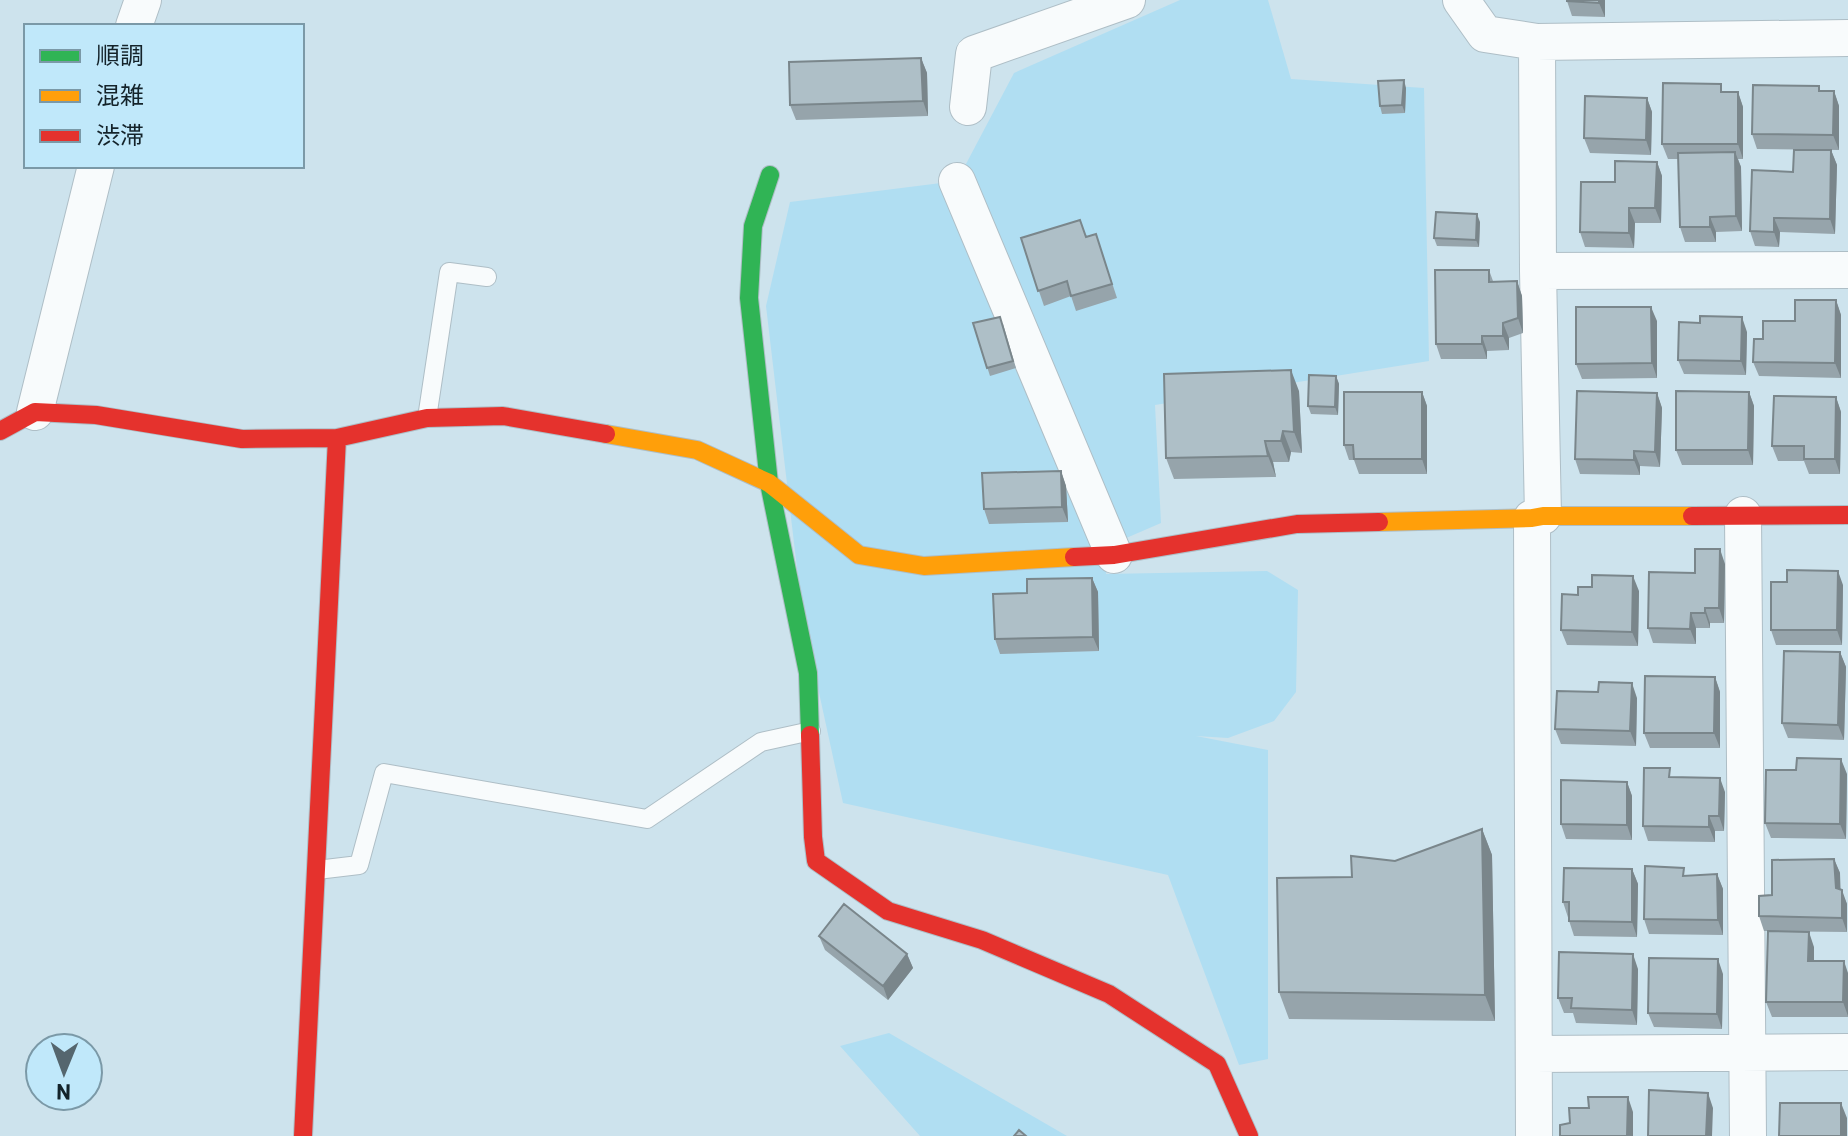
<svg xmlns="http://www.w3.org/2000/svg" width="1848" height="1136" font-family="Barlow,'Noto Sans JP',sans-serif">
<style>
.green{fill:#b0def2}
.lines{fill:none;stroke-linecap:round;stroke-linejoin:round}
.lane-casing{stroke:#aebec6;stroke-width:20}
.street-casing{stroke:#aebec6;stroke-width:38}
.fast-casing{stroke:#aebec6;stroke-width:20}
.slow-casing{stroke:#aebec6;stroke-width:20}
.jam-casing{stroke:#aebec6;stroke-width:20}
.lane{stroke:#f8fbfc;stroke-width:18}
.street{stroke:#f8fbfc;stroke-width:36}
.fast{stroke:#30b455;stroke-width:18}
.slow{stroke:#ff9f0a;stroke-width:18}
.jam{stroke:#e5322d;stroke-width:18}
.wall{fill:#96a4ab}
.shaded-wall{fill:#7a868b}
.building{fill:#aebfc7;stroke:#7a868b;stroke-width:2}
</style>
<rect width="100%" height="100%" fill="#cde3ed"/>
<path class="green" d="M1180 0H1268L1291 79 1424 88 1429 361 1155 405 1161 523 1110 545 1106 574 1267 571 1298 590 1296 692 1274 721 1228 738 1196 736 1268 750V1059L1239 1065 1168 875 843 803 803 619 766 306 790 202 957 181 1014 73Z
M889 1033 1067 1136H920L840 1046Z"/>
<g class="lines">
<defs>
<path id="lane" d="M427 418 449 272 487 277
M317 870 359 865 384 773 647 819 761 742 811 731"/>
<path id="street" d="M1461 0 1485 34 1537 42 1848 38
M134 26 143 0
M1537 42 1538 271 1543 516
M968 107 974 54 1127 0
M957 181 1114 555
M1538 271 1848 270
M35 412 96 166
M1743 515 1748 1136
M1532 518 1534 1136
M1534 1054 1848 1052"/>
<path id="fast" d="M770 175 753 226 749 298 769 483 808 673 810 735"/>
<path id="slow" d="M606 434 697 450 769 483 859 555 924 566 1074 557
M1379 522 1532 518 1543 516H1692"/>
<path id="jam" d="M0 431 35 412 96 415 242 439 337 438 427 418 503 416 606 434
M1692 516 1848 515
M1074 557 1114 555 1297 524 1379 522
M810 735 813 837 816 861 888 911 982 940 1109 994 1217 1064 1249 1136
M303 1136 337 438"/>
</defs>
<use href="#lane" class="lane-casing"/>
<use href="#street" class="street-casing"/>
<use href="#fast" class="fast-casing"/>
<use href="#slow" class="slow-casing"/>
<use href="#jam" class="jam-casing"/>
<use href="#lane" class="lane"/>
<use href="#street" class="street"/>
<use href="#fast" class="fast"/>
<use href="#slow" class="slow"/>
<use href="#jam" class="jam"/>
</g>
<path class="wall" d="M1605 0V17L1572 16 1567 1Z
M921 58 927 73 928 116 796 120 790 105Z
M1406 88 1405 113 1382 114 1380 106Z
M1821 91H1834L1839 106V150L1757 149 1752 134Z
M1724 92H1738L1743 107V159H1738L1741 167 1742 231 1716 232V242H1685L1680 227 1678 159H1668L1662 144Z
M1647 98 1652 112 1651 155 1590 153 1584 138Z
M1831 150 1837 165 1835 234 1780 232 1779 247 1755 246 1750 231 1793 172Z
M1657 162 1662 176 1661 223H1635L1634 248 1585 247 1580 232 1615 182Z
M1480 222 1479 247 1437 246 1434 238Z
M1096 234 1117 298 1076 311 1071 296 1044 306 1021 238 1086 237Z
M1489 270 1493 281H1517L1522 296 1523 333 1509 338V350L1487 351V359H1441L1436 344Z
M1836 300 1841 315V378L1759 376 1753 362 1763 339Z
M1657 321V378L1582 379 1576 364Z
M973 323 1003 324 1016 368 990 376Z
M1747 332 1746 375 1684 374 1678 360Z
M1336 376 1339 384 1338 415 1311 414 1308 406Z
M1299 391 1302 453 1291 452 1289 462H1273L1276 477 1174 479 1166 458Z
M1422 392 1427 406V474H1359L1354 460H1349L1344 445Z
M1749 392 1754 406 1753 465H1682L1676 450Z
M1657 393 1662 408 1660 467 1640 466V475L1580 474 1575 459Z
M1836 397 1841 412 1840 474H1809L1804 461H1778L1772 446Z
M1061 471 1066 486 1068 522 989 524 984 509Z
M1725 564 1724 623H1710V628H1696V644L1653 643 1648 628Z
M1092 578 1098 592 1099 651 1000 654 995 639 1027 593Z
M1843 585 1842 645H1776L1771 630Z
M1639 591 1638 646 1567 645 1561 630 1578 595Z
M1840 652 1846 667 1844 740 1788 738 1782 723Z
M1715 677 1720 692V748H1650L1644 733Z
M1637 698 1636 746 1561 744 1555 729Z
M1847 774 1846 839 1771 838 1765 823Z
M1673 777 1725 792 1724 831H1715V842L1648 841 1643 826Z
M1627 782 1632 796V840L1566 839 1561 824Z
M1482 829 1492 855 1495 1021 1289 1019 1279 992 1352 877Z
M1834 859 1840 873V889L1847 904V932L1764 931 1759 916 1772 895Z
M1632 869 1638 884 1637 937 1574 936 1563 902Z
M1717 874 1723 889V935L1649 934 1644 919 1687 876Z
M819 936 907 954 913 968 888 1000 825 950Z
M1814 947V961L1848 973V1017H1772L1766 1002Z
M1638 969 1637 1025 1576 1023 1573 1013H1564L1558 998Z
M1723 974 1722 1029 1654 1027 1648 1013Z"/>
<path class="shaded-wall" d="M1599 0H1605V17L1599 3Z
M921 58 927 73 928 116 923 101Z
M1404 80 1406 88 1405 113 1402 105Z
M1834 91 1839 106V150L1833 135Z
M1738 92 1743 107V159L1738 144Z
M1647 98 1652 112 1651 155 1646 140Z
M1831 150 1837 165 1835 234 1830 219Z
M1735 152 1741 167 1742 231 1736 216Z
M1657 162 1662 176 1661 223 1655 208Z
M1629 208 1635 223 1634 248 1629 233Z
M1477 214 1480 222 1479 247 1476 240Z
M1710 217 1716 232V242L1710 227Z
M1774 218 1780 232 1779 247 1774 232Z
M1517 281 1522 296 1523 333 1518 318Z
M1836 300 1841 315V378L1835 363Z
M1651 307 1657 321V378L1652 363Z
M1742 317 1747 332 1746 375 1741 361Z
M1503 323 1509 338V350L1503 336Z
M1482 336 1487 351V359L1482 344Z
M1291 370 1299 391 1302 453 1294 432Z
M1336 376 1339 384 1338 415 1335 407Z
M1422 392 1427 406V474L1422 459Z
M1749 392 1754 406 1753 465 1748 450Z
M1657 393 1662 408 1660 467 1655 452Z
M1836 397 1841 412 1840 474 1835 459Z
M1283 431 1291 452 1289 462 1281 441Z
M1265 441 1273 462 1276 477 1268 456Z
M1634 451 1640 466V475L1634 460Z
M1061 471 1066 486 1068 522 1062 507Z
M1720 549 1725 564 1724 623 1719 608Z
M1838 571 1843 585 1842 645 1837 630Z
M1633 576 1639 591 1638 646 1632 632Z
M1092 578 1098 592 1099 651 1093 637Z
M1705 608 1710 623V628L1705 613Z
M1691 613 1696 628V644L1690 629Z
M1840 652 1846 667 1844 740 1838 725Z
M1715 677 1720 692V748L1714 733Z
M1632 683 1637 698 1636 746 1630 731Z
M1841 759 1847 774 1846 839 1840 824Z
M1720 778 1725 792 1724 831 1719 816Z
M1627 782 1632 796V840L1627 825Z
M1709 816 1715 831V842L1709 827Z
M1482 829 1492 855 1495 1021 1485 995Z
M1834 859 1840 873 1841 903 1836 888Z
M1632 869 1638 884 1637 937 1632 922Z
M1717 874 1723 889V935L1718 920Z
M1842 890 1847 904V932L1842 918Z
M1809 932 1814 947V976L1808 961Z
M907 954 913 968 888 1000 883 986Z
M1633 954 1638 969 1637 1025 1632 1010Z
M1718 959 1723 974 1722 1029 1717 1014Z
M1844 961 1848 973V1016L1843 1002Z
M1708 1093 1713 1108 1712 1136H1706Z
M1628 1097 1633 1112V1136H1627Z
M1841 1103 1847 1118V1136H1841Z"/>
<path class="building" d="M1567 0H1599V3L1567 1Z
M921 58 923 101 790 105 789 62Z
M1404 80 1402 105 1380 106 1378 81Z
M1663 83 1721 84V92H1738V144H1662Z
M1753 85 1819 86V91H1834L1833 135 1752 134Z
M1585 96 1647 98 1646 140 1584 138Z
M1794 150H1831L1830 219 1774 218V232L1750 231 1752 170 1793 172Z
M1735 152 1736 216 1710 217V227H1680L1678 153Z
M1615 161 1657 162 1655 208H1629V233L1580 232 1581 182H1615Z
M1436 212 1477 214 1476 240 1434 238Z
M1080 220 1086 237 1096 234 1112 284 1071 296 1067 281 1038 291 1021 238Z
M1435 270H1489V282L1517 281 1518 318 1503 323V336H1482V344H1436Z
M1795 300H1836L1835 363 1753 362 1754 339H1763V321H1795Z
M1576 307H1651L1652 363 1576 364Z
M1700 316 1742 317 1741 361 1678 360 1679 322 1700 323Z
M1000 317 1013 361 987 368 973 323Z
M1291 370 1294 432 1283 431 1281 441H1265L1268 456 1166 458 1164 374Z
M1309 375 1336 376 1335 407 1308 406Z
M1577 391 1657 393 1655 452 1634 451V460L1575 459Z
M1676 391 1749 392 1748 450H1676Z
M1344 392H1422V459H1354L1353 445H1344Z
M1774 396 1836 397 1835 459H1804V446H1772Z
M1061 471 1062 507 984 509 982 473Z
M1695 549H1720L1719 608H1705V613H1691L1690 629 1648 628 1649 572 1695 573Z
M1787 570 1838 571 1837 630H1771V582H1787Z
M1592 575 1633 576 1632 632 1561 630 1562 594 1578 595V587H1592Z
M1092 578 1093 637 995 639 993 594 1027 593V579Z
M1784 651 1840 652 1838 725 1782 723Z
M1645 676 1715 677 1714 733H1644Z
M1599 682 1632 683 1630 731 1555 729 1557 691 1598 692Z
M1797 758 1841 759 1840 824 1765 823 1766 770H1796Z
M1644 768H1670L1669 777 1720 778 1719 816H1709V827L1643 826Z
M1561 780 1627 782V825L1561 824Z
M1482 829 1485 995 1279 992 1277 878 1352 877 1351 856 1395 861Z
M1834 859 1836 888 1842 890V918L1759 916V896L1772 895V860Z
M1645 866 1684 868 1683 876 1717 874 1718 920 1644 919Z
M1564 868 1632 869V922L1569 921V902H1563Z
M844 904 907 954 883 986 819 936Z
M1768 931 1809 932 1808 961H1844L1843 1002H1766Z
M1559 952 1633 954 1632 1010 1571 1008 1572 998H1558Z
M1649 958 1718 959 1717 1014 1648 1013Z
M1649 1090 1708 1093 1706 1136H1648Z
M1588 1097H1628L1627 1136H1560V1125L1570 1123 1569 1108H1589Z
M1780 1103H1841V1136H1779Z
M1019 1130 1026 1136H1014Z"/>
<rect x="24" y="24" width="280" height="144" fill="#c0e8fa" stroke="#7b99a7" stroke-width="2"/>
<rect x="40" y="50" width="40" height="12" fill="#30b455" stroke="#7b99a7" stroke-width="2"/>
<text x="96" y="64" font-size="24" fill="#14232a">順調</text>
<rect x="40" y="90" width="40" height="12" fill="#ff9f0a" stroke="#7b99a7" stroke-width="2"/>
<text x="96" y="104" font-size="24" fill="#14232a">混雑</text>
<rect x="40" y="130" width="40" height="12" fill="#e5322d" stroke="#7b99a7" stroke-width="2"/>
<text x="96" y="144" font-size="24" fill="#14232a">渋滞</text>
<g transform="translate(64 1072) rotate(181)"><circle r="38" fill="#c0e8fa" stroke="#7b99a7" stroke-width="2"/>
<path d="M0-6L14 30L0 20L-14 30Z" fill="#55666e"/>
<text y="-12" font-size="22" font-weight="bold" text-anchor="middle" fill="#14232a">N</text>
</g>
</svg>
